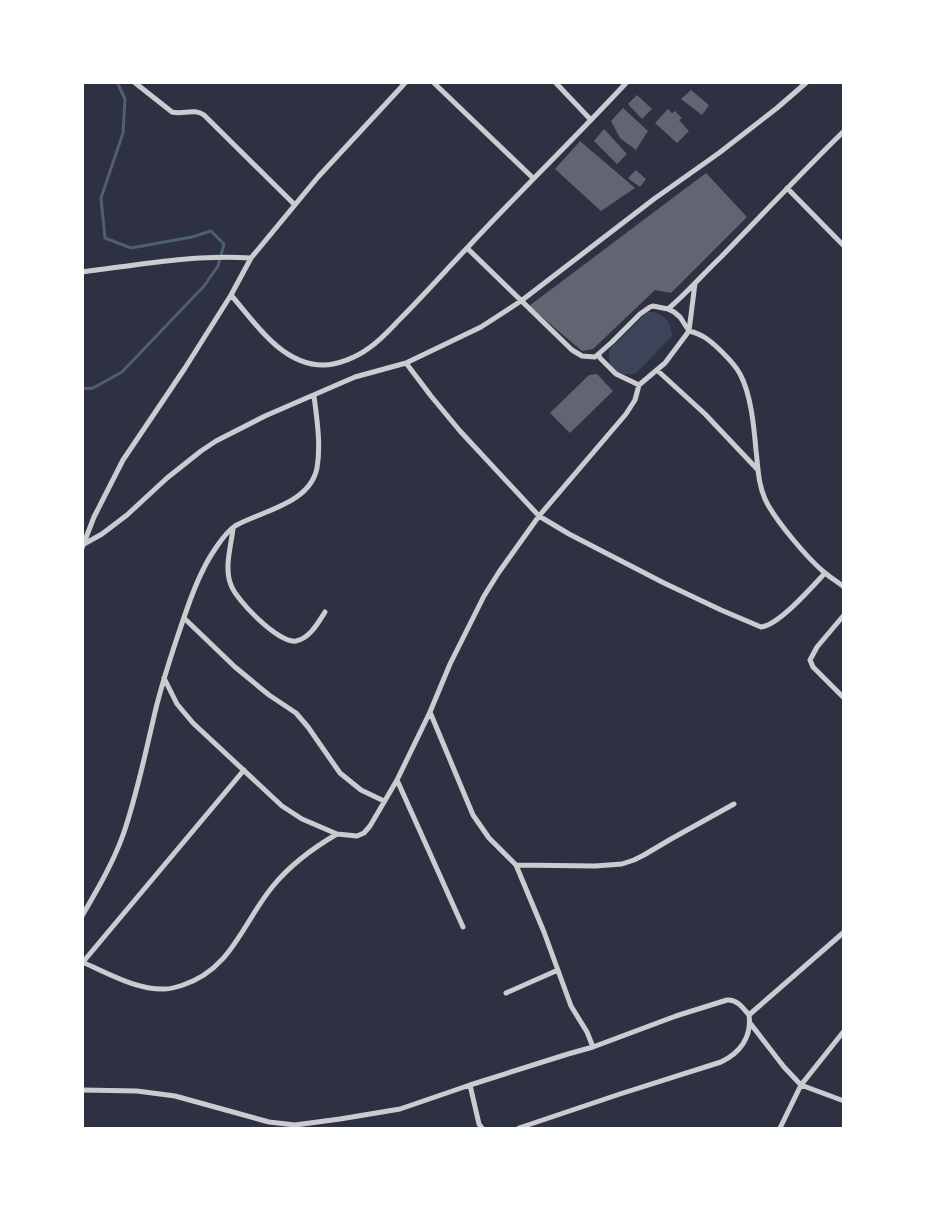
<svg xmlns="http://www.w3.org/2000/svg" width="926" height="1211" font-family="Mulish,sans-serif">
<style>
.green{fill:#3c4559}
.lines{fill:none;stroke-linecap:round;stroke-linejoin:round}
.stream{stroke:#4f5d75;stroke-width:3}
.building{fill:#626471}
.minor{stroke:#caccd0;stroke-width:5}
</style>
<rect width="100%" height="100%" fill="#2d3142"/>
<path class="green" d="M647 312C663 311 671 321 672 336L635 374C615 376 608 371 609 350Z"/>
<g class="lines">
<path class="stream" d="M82 389 93 388 122 372 204 286 218 266 224 244 211 231 192 237 131 248 105 238 101 198 123 133 125 99 117 82"/>
</g>
<path class="building" d="M691 90 709 105 702 115 681 99Z
M637 95 652 109 642 119 628 104Z
M623 108 648 131 636 150 620 138 611 121Z
M668 109 672 113 675 111 682 118 679 120 689 131 677 143 655 123Z
M604 129 627 154 617 164 594 141Z
M580 141 635 188 601 211 555 169Z
M636 170 646 179 640 187 628 178Z
M706 173 747 217 671 293 655 290 593 349 582 351 529 306Z
M597 374 613 391 570 433 550 413 589 375Z"/>
<g class="lines">
<path class="minor" d="M134 82 172 112C183 115 194 108 204 115L294 204
M433 82 533 178
M555 82 591 120
M787 188 844 246
M467 248 572 350 582 356 595 357 612 342 640 314 650 307 653 306 668 309 674 312 680 317 689 331 665 363 639 385 616 374 600 358 599 355
M82 272C138 265 195 254 251 258
M695 283 689 331C703 334 712 342 723 353 729 359 736 366 740 374 751 394 754 427 756 450 758 467 758 483 765 499 774 519 808 559 825 573 831 578 838 582 844 587
M231 295C255 323 282 365 323 365 338 365 357 357 369 348 382 339 392 327 402 317 425 294 446 270 468 247 520 191 575 138 627 82
M668 309C687 293 703 274 721 257 762 215 802 172 844 131
M406 363 431 396 460 431 539 516 569 534 664 583 721 610 761 627C779 625 812 587 825 573
M658 371 705 414 758 470
M233 529C231 546 224 568 231 585 236 600 279 644 296 641 310 638 318 623 325 612
M84 544 102 534 127 515 167 478 201 451 216 441 265 416 355 377 406 363 481 327 521 301 654 199 719 153 777 108 807 82
M82 548 94 517 123 460 185 368 231 295 251 258 318 177 406 82
M844 615 817 647 810 660 813 667 844 698
M184 618 235 667 269 695 296 713 308 727 340 773 361 790 384 801
M164 678 177 704 193 723 282 806 302 819 337 834 357 836 364 833 370 826 397 780 430 712 450 664 484 596 499 572 539 516 626 414 635 400 639 385
M430 712 473 815 489 838 516 865 544 932 571 1006 587 1032 593 1047
M397 780 463 927
M516 865 595 866 622 864 634 860 644 855 671 839 734 804
M82 916C97 890 113 863 123 835 136 798 144 759 153 721 159 693 168 665 177 638 185 615 192 591 203 570 208 559 224 533 235 526 261 511 310 504 317 468 321 445 317 419 314 396
M82 962C108 973 136 990 165 989 171 989 177 987 183 985 232 969 243 922 273 886 291 864 313 848 337 834
M83 962 244 770
M506 993 558 970
M750 1023 784 1067 801 1085 844 1101
M470 1085 479 1124 482 1128
M82 1090 137 1091 175 1096 269 1122 295 1125 340 1119 400 1109 470 1085 568 1054 593 1047 676 1016 727 1000C737 999 743 1008 749 1015L844 932
M519 1128 620 1094 721 1062C740 1053 752 1037 749 1015
M780 1128 801 1085 844 1031"/>
</g>
<rect width="926" height="1211" fill="none" stroke="#ffffff" stroke-width="168"/>
</svg>
